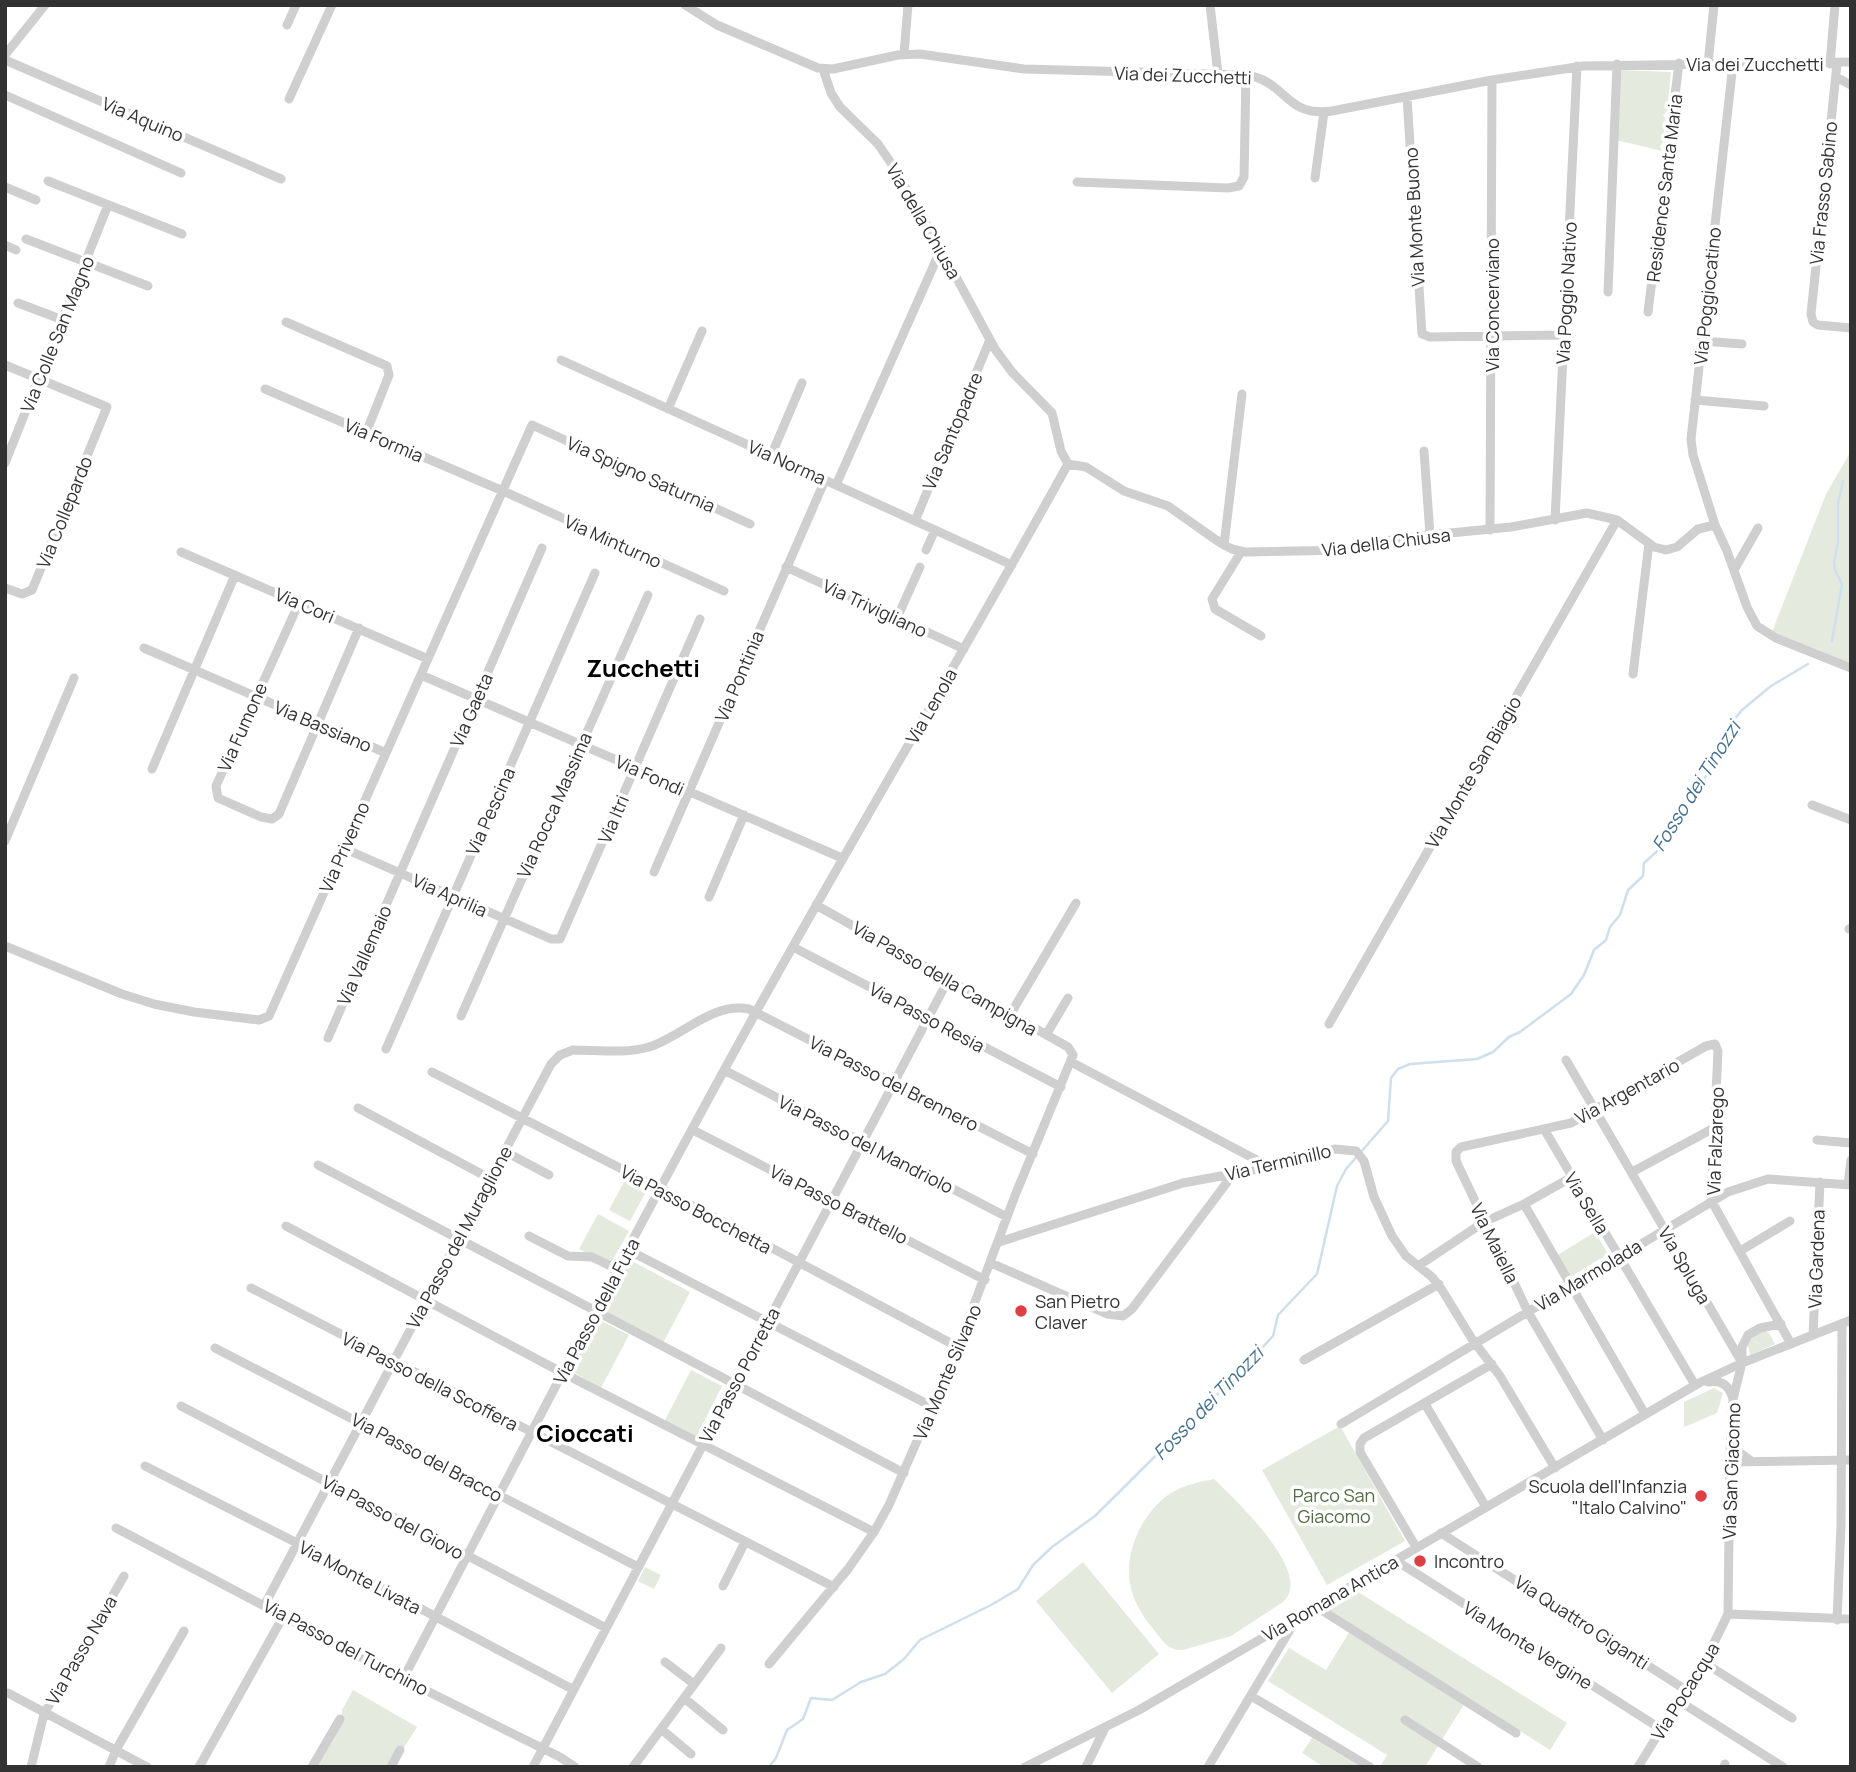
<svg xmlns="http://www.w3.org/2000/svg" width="1856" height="1772" font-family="Manrope,sans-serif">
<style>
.green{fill:#e4ebde}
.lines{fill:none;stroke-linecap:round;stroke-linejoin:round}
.stream{stroke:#cfdfec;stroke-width:2.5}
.minor{stroke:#cfcfcf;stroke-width:9}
.poi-dot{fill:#dd4044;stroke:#fff;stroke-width:2.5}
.labels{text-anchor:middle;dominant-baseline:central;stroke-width:7;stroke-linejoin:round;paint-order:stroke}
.street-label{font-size:18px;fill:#323232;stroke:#fff}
.poi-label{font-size:18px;fill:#323232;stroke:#fff;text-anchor:start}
.park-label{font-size:18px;fill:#536c41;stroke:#fff}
.water-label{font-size:19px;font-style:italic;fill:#436f91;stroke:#fff}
.district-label{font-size:24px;font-weight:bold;fill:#000;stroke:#fff}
</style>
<rect width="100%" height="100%" fill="#fff"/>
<path class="green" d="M1619 70 1671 72 1667 111 1663 115 1665 118 1663 142 1660 146 1662 151 1616 140Z
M1851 451V663L1772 632 1826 494Z
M625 1180 646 1192 630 1221 609 1210Z
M598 1214 629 1231 610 1265 579 1249Z
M1595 1232 1608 1254 1569 1278 1556 1256Z
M630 1260 690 1292 663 1343 604 1311Z
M598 1319 629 1335 601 1388 571 1371Z
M1764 1331 1769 1333 1775 1344 1750 1355 1748 1345 1751 1337Z
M691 1370 722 1386 696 1438 664 1422Z
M1714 1388 1723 1393 1717 1413 1684 1427V1402Z
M1340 1426 1405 1541 1327 1585 1262 1470Z
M1214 1479C1235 1500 1315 1573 1283 1602L1231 1636 1183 1650C1169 1651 1162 1641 1154 1630 1145 1619 1136 1606 1132 1592 1121 1559 1140 1515 1168 1495 1183 1485 1198 1482 1214 1479Z
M1083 1562 1159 1654 1112 1693 1036 1601Z
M645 1567 661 1575 654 1589 638 1581Z
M1355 1590 1567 1723 1550 1750 1468 1698 1425 1767H1380L1387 1755 1268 1681 1289 1648 1326 1670 1353 1626 1323 1608Z
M353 1690 417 1727 403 1749 388 1767H314L342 1717V1710Z
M1312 1738 1361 1767H1324L1302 1753Z"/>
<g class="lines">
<path class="stream" d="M1832 641 1842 584 1835 570 1834 562 1838 543V503L1843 481
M769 1767 776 1758 787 1730 803 1719 811 1698 832 1700 861 1682 885 1674 904 1659 920 1640 991 1605 1018 1589 1033 1565 1052 1547 1095 1516 1240 1372 1273 1336 1278 1315 1317 1274 1337 1186 1346 1169 1388 1121 1391 1078 1398 1069 1410 1064 1477 1059 1493 1052 1509 1037 1520 1032 1571 994 1584 975 1594 950 1606 940 1610 927 1620 915 1628 890 1643 876 1644 863 1664 845 1669 830 1681 817 1711 768 1728 727 1742 710 1771 686 1808 664"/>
<path class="minor" d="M685 5 717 25 818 68 833 69 898 55 920 54 1024 69 1246 75C1287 81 1285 118 1332 111L1492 80 1583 66 1851 62
M1210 5 1218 74
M287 25 296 5
M904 54 908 5
M5 55 45 5
M5 60 281 179
M1708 64 1714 5
M1830 64 1835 5
M1837 64 1811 314 1813 322 1818 325 1851 328
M823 69 831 93 840 107 878 144 891 163 941 249 995 349 1012 372 1052 413 1061 451 1068 464 1086 467 1124 491 1168 506 1219 542 1232 549 1245 552 1349 550 1400 538 1511 527 1587 513 1617 520 1654 547 1666 550 1677 547 1698 529 1715 525 1727 551 1747 607 1757 626 1776 638 1851 668
M1836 77 1851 85
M5 95 181 173
M1407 97 1422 334 1430 337 1564 335
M289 99 332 5
M1315 178 1324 112
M48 181 182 234
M1077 182 1228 188 1239 186 1244 177 1246 75
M5 187 36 200
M26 239 148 286
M5 245 16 250
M1608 292 1617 64
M18 303 63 320
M1648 312 1679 63
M286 322 387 366 389 375 366 433
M1702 341 1742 344
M561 360 1012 565
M5 365 107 407 32 590 22 594 5 588
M265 389 503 491 724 591
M1695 400 1764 406
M668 409 702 331
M1424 451 1430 535
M771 456 802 383
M5 463 108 205
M836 485 941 249
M1555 520 1577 66
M915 521 989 342
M1715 525 1693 455 1691 439 1733 64
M1490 530 1492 80
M1224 545 1242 394
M926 550 935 530
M181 552 428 659
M1241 552 1212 599 1215 609 1261 636
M786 567 964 649
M1734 570 1758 528
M299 603 216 786 218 798 261 817 272 819 279 814 359 628
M897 618 920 567
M144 648 386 753
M1633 674 1649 543
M421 675 842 858
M152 769 235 575
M1812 805 1851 820
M5 841 74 678
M343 848 551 939H560L700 619
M654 872 825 480
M709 897 744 815
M1849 929 1851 928
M5 946 122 994 154 1004 194 1012 259 1020 269 1016 532 425 750 524
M793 947 1061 1087
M1010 1015 1076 903
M461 1016 648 595
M1329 1024 1617 520
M1046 1035 1068 998
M328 1038 542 548
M386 1049 595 573
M1566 1060 1741 1361
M1071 1062 1270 1167
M724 1070 1007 1217
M432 1072 661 1189 958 1347
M358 1108 489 1178
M1544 1129 1695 1385
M693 1130 985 1280
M1817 1140 1851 1143
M504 1151 549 1175
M318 1165 904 1473
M1632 1172 1714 1128
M1848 1184 1851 1160
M1524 1204 1645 1414
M286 1226 563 1373 874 1532
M529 1236 568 1256 592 1257 617 1269
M999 1242 1183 1183 1270 1167 1335 1149 1356 1151 1364 1161 1374 1197 1392 1236 1406 1256 1432 1277 1442 1290 1472 1339 1500 1376 1555 1468
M628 1250 933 1407
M1740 1251 1790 1221
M991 1263 1107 1314 1123 1316 1132 1309 1234 1173
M1418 1266 1484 1222 1524 1204 1572 1177
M251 1288 834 1587
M1813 1335 1820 1182
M215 1348 638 1567
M1304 1360 1439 1284
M1708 1382C1722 1380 1729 1385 1733 1399
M1425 1404 1486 1507
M181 1406 606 1628
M1341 1424 1728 1192 1768 1179 1851 1185
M1603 1440 1528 1312 1456 1161V1152L1461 1147 1571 1123 1706 1046 1715 1044 1718 1051 1711 1200 1791 1344
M1731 1440 1740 1453 1751 1461
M1730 1462 1851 1460
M145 1466 297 1543 574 1690
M116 1528 403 1679 560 1757 575 1767
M1441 1533 1686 1690
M1416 1547 1360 1452V1444L1364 1438 1492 1364
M1395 1560 1661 1729
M723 1586 745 1542
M265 1604 551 1064 560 1055 573 1050C597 1050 626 1054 649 1047 683 1036 712 1002 749 1009L1033 1154
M1315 1606 1516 1733
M1728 1614 1851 1619
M1837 1620 1841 1526 1842 1324
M665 1662 694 1684
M1703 1662 1792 1718
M769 1664 848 1569 874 1532 889 1505 958 1347 1016 1193 1073 1055 1068 1047 816 905
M403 1679C519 1457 633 1234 755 1014 857 830 966 649 1068 464
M8 1693 147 1767
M1251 1696 1370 1767
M684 1698 723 1730
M1679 1701 1783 1767
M1405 1720 1478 1767
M661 1729 691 1754
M31 1767 44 1714 124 1576
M109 1767 116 1750 184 1631
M199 1767 284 1615
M312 1767 340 1719
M391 1767 400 1750
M533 1767 946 984
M633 1767 721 1648
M1025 1767 1139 1710 1699 1383 1742 1363 1851 1320
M1086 1767 1105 1728
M1208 1767 1297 1618
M1638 1767 1713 1645 1728 1614 1730 1452 1733 1399 1742 1363V1347L1748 1335 1760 1328 1781 1324
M1724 1767 1725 1764"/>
</g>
<g class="poi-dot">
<circle cx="1021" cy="1311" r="7"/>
<circle cx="1701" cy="1496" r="7"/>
<circle cx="1420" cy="1561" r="7"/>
</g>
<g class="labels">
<g class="street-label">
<text x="1755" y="64">Via dei Zucchetti</text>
<text transform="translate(1183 75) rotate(2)">Via dei Zucchetti</text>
<text transform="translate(143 119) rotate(23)">Via Aquino</text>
<text transform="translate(1664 188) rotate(-83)">Residence Santa Maria</text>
<text transform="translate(1823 193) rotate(-84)">Via Frasso Sabino</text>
<text transform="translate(1414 217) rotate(-93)">Via Monte Buono</text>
<text transform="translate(924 221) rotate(60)">Via della Chiusa</text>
<text transform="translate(1566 293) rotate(-87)">Via Poggio Nativo</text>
<text transform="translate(1707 296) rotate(-84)">Via Poggiocatino</text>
<text transform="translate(1492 305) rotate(-90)">Via Concerviano</text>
<text transform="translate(57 334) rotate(-68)">Via Colle San Magno</text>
<text transform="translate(952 431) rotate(-67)">Via Santopadre</text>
<text transform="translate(384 440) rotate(23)">Via Formia</text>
<text transform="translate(787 462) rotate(24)">Via Norma</text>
<text transform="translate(641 474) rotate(24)">Via Spigno Saturnia</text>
<text transform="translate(64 512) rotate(-68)">Via Collepardo</text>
<text transform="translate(613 541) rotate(24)">Via Minturno</text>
<text transform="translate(1386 542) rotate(-7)">Via della Chiusa</text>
<text transform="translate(305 605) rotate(23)">Via Cori</text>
<text transform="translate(875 608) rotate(25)">Via Trivigliano</text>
<text transform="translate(739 676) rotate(-67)">Via Pontinia</text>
<text transform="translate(931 706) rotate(-60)">Via Lenola</text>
<text transform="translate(471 710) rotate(-66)">Via Gaeta</text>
<text transform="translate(323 726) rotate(23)">Via Bassiano</text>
<text transform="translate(242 727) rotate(-66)">Via Fumone</text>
<text transform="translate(1473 772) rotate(-60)">Via Monte San Biagio</text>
<text transform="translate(650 775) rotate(24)">Via Fondi</text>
<text transform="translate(554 805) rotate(-66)">Via Rocca Massima</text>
<text transform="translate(490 811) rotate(-66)">Via Pescina</text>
<text transform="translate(613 819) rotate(-67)">Via Itri</text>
<text transform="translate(344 847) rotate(-66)">Via Priverno</text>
<text transform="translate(450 895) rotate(24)">Via Aprilia</text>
<text transform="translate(364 955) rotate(-66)">Via Vallemaio</text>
<text transform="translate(945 978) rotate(30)">Via Passo della Campigna</text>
<text transform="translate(927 1017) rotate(28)">Via Passo Resia</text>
<text transform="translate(894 1083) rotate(27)">Via Passo del Brennero</text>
<text transform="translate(1627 1091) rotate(-29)">Via Argentario</text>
<text transform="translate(1715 1141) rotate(-88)">Via Falzarego</text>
<text transform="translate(866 1144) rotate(27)">Via Passo del Mandriolo</text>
<text transform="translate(1278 1162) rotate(-13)">Via Terminillo</text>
<text transform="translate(1587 1203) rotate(59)">Via Sella</text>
<text transform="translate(839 1204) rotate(27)">Via Passo Brattello</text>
<text transform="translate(696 1209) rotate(28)">Via Passo Bocchetta</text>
<text transform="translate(459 1237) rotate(-62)">Via Passo del Muraglione</text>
<text transform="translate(1495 1243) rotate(64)">Via Maiella</text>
<text transform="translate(1816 1259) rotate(-88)">Via Gardena</text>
<text transform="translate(1685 1265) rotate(60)">Via Spluga</text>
<text transform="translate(1588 1275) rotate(-31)">Via Marmolada</text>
<text transform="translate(596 1311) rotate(-62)">Via Passo della Futa</text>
<text transform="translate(947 1372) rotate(-67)">Via Monte Silvano</text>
<text transform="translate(739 1375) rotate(-62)">Via Passo Porretta</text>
<text transform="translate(430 1381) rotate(27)">Via Passo della Scoffera</text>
<text transform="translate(427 1457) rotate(28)">Via Passo del Bracco</text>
<text transform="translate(1731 1471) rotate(-88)">Via San Giacomo</text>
<text transform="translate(393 1517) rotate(28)">Via Passo del Giovo</text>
<text transform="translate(360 1577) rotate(28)">Via Monte Livata</text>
<text transform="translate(1330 1598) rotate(-30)">Via Romana Antica</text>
<text transform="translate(1582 1622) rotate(33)">Via Quattro Giganti</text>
<text transform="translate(1528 1645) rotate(32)">Via Monte Vergine</text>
<text transform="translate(346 1647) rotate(28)">Via Passo del Turchino</text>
<text transform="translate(81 1650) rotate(-60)">Via Passo Nava</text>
<text transform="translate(1685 1691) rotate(-58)">Via Pocacqua</text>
</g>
<g class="poi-label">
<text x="1035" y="1301">San Pietro<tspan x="1035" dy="21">Claver</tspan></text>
<text x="1687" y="1486" text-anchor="end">Scuola dell'Infanzia<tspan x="1687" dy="21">"Italo Calvino"</tspan></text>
<text x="1434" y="1561">Incontro</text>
</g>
<g class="park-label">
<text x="1334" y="1495">Parco San<tspan x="1334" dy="21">Giacomo</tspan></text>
</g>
<g class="water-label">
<text transform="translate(1696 786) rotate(-58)">Fosso dei Tinozzi</text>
<text transform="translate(1208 1403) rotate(-46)">Fosso dei Tinozzi</text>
</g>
<g class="district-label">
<text x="643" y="667">Zucchetti</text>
<text x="585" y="1432">Cioccati</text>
</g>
</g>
<rect width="1856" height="1772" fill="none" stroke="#323232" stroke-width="14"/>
</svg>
